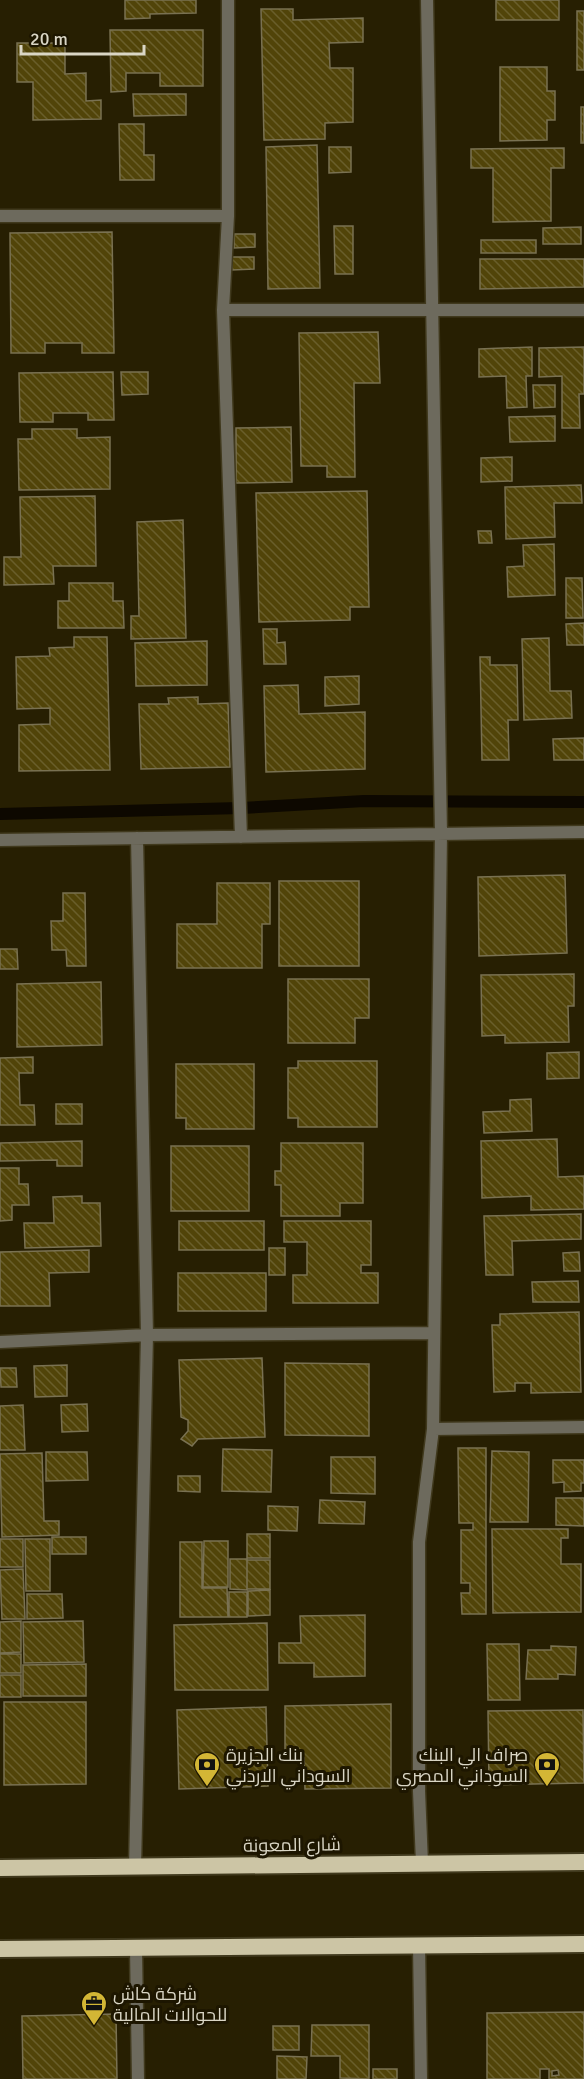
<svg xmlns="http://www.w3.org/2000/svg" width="584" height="2079" font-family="Signika,Cairo,sans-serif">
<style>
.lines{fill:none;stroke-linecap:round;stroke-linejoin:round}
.stream{stroke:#0d0800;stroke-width:12}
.building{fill:url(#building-back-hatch);stroke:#797152;stroke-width:1.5;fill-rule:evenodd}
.minor-casing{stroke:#40391d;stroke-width:15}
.trunk-casing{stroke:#40391d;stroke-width:20}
.minor{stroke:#6d6a5d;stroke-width:12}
.trunk{stroke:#ccc5a5;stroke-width:16}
.labels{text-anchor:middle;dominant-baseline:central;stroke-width:6;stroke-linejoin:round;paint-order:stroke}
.poi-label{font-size:18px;fill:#dad6c5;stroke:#1d1600;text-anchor:start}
.street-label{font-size:18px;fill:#dad6c5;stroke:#1d1600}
</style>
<defs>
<pattern id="building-back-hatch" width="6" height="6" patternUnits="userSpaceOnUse" patternTransform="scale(1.5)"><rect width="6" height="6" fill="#514409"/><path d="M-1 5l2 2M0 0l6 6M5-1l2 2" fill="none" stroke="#695e2b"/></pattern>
</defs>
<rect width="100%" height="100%" fill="#271f02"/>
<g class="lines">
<path class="stream" d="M0 814 241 808 364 801 584 802"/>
</g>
<path class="building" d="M125 0H196V13L150 14V18L125 19Z
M496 0H559V20H496Z
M261 9H293V20L363 18V42L329 43 330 68H353V122L325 123V139L264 140Z
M577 11H584V70H577Z
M110 30H203V86H160V73H126V91L111 92Z
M17 43H65V74L86 73V101L101 100V119L33 120V82H17Z
M500 67H547V91H555V120H547V140L500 141Z
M133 94H186V115L134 116Z
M581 107H584V143H581Z
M119 124H144V155H154V180H120Z
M317 145 320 288 268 289 266 147Z
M329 147H351V172L329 173Z
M564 148V168H551V221L493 222V168H471V149Z
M334 226H353V274H335Z
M581 227V244H543V228Z
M112 232 114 353H82V343H45V353H11L10 233Z
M234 234H255V247L234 248Z
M481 240H536V253H481Z
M232 257H254V269L232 270Z
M480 259H584V287L480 289Z
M378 332 380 383H354L355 477H327V466H301L299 333Z
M532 347V376H526L527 407 507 408 506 376 479 377V349Z
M584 347V394H579L580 428H562V376L539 377V348Z
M113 372 114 420H88V413H53V422H20L19 373Z
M121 372H148V394L122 395Z
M533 385H555V407L534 408Z
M555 416V441L510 442 509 417Z
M291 427 292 482 236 483V428Z
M32 429H77V438L110 437V489L19 490 18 439H32Z
M512 457V481L481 482V458Z
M581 485 582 503H554L555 537 506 539 505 487Z
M367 491 369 607H350V620L259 622 256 493Z
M95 496 96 566H53L54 584 4 585V557H21L20 497Z
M183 520 186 638 131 639V616H139L137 522Z
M478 531H491L492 543H479Z
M554 544 555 595 508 597 507 567 524 566 523 545Z
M566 578H582L583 618H566Z
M69 583H113V601H123L124 628H58V601H69Z
M584 623V645H567L566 624Z
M263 629H277V643L285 642 286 664H264Z
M74 637H107L110 770 19 771V725L50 724V708L17 709 16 657 50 656 49 648 74 647Z
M549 638 550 691H571L572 718 524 720 522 639Z
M207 641V685L136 686 135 643Z
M480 657H490V665H517L518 720H508L509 760H482Z
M359 676V704L325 706V677Z
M298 685 299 714 365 712V769L266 772 264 686Z
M198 697V704L228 703 230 767 141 769 139 704H169L168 698Z
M584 738V760H554L553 739Z
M565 875 567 953 479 956 478 877Z
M279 881H359V966H279Z
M217 883H270V924H262V968H177V924H217Z
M63 893H85L86 966H67L66 950H52L51 921H63Z
M0 949H17L18 969H0Z
M574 974V1006H568L569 1042 505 1043V1035L482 1036 481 975Z
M288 979H369V1018H355V1043H288Z
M101 982 102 1045 17 1047V984Z
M579 1052V1078L547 1079V1053Z
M33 1057V1073H19L20 1105H34L35 1125H0V1058Z
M298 1061H377V1127H298V1118H288V1068H298Z
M176 1064H254V1129H186V1118H176Z
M531 1099 532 1131 484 1133 483 1112 510 1111V1100Z
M56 1104H82V1124H56Z
M557 1139 558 1177 584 1176V1209L531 1210V1196L482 1198 481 1141Z
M82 1141V1166H57V1160L0 1161V1143Z
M281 1143H363V1203H340V1216H281V1185H275V1171H281Z
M171 1146H249V1211H171Z
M0 1168H19V1184H28L29 1205H12V1220L0 1221Z
M82 1196V1203H100L101 1246 25 1248 24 1223H54L53 1197Z
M581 1214V1239L512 1241 513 1275H486L484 1216Z
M179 1221H264V1250H179Z
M284 1221H371V1265H361V1273H378V1303H293V1275H307V1242H284Z
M269 1248H285V1275H269Z
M89 1250V1272L49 1273 50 1306H0V1252Z
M579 1252 580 1271H564L563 1253Z
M178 1273H266V1311H178Z
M578 1281 579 1302H533L532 1282Z
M579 1312 581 1392 531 1393V1383H515V1391L494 1392 492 1325H500V1314Z
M262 1358 265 1437 198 1439 192 1446 181 1439 188 1431V1420L181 1417 179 1360Z
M285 1363 369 1364V1436L285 1435Z
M67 1365V1396L35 1397 34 1366Z
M0 1368H16L17 1387H1Z
M87 1404 88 1431 62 1432 61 1405Z
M23 1405 25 1450H0V1406Z
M458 1448H486V1614H462L461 1593H470V1583H461V1530H473V1523H459Z
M223 1449 272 1450 271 1492 222 1491Z
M492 1451 529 1452 528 1522H490Z
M46 1452H87L88 1480 46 1481Z
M42 1453 44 1521H59V1535L2 1537 0 1454Z
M331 1457H375V1494L331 1493Z
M553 1460H584V1483H581V1491L564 1492V1482L553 1483Z
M178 1476H200V1492L178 1491Z
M556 1498H584V1526L556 1525Z
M320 1500 365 1502 364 1524 319 1523Z
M268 1506 298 1507 297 1531 268 1530Z
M492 1529H568V1538H561V1564H581V1612L493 1613Z
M247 1534H270V1558H247Z
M52 1537H86V1554H52Z
M0 1539H23V1567H0Z
M25 1539H50V1591H26Z
M204 1541H228V1587H203Z
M180 1542H202V1588H227L228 1617H180Z
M230 1559H247V1590L230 1589Z
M247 1560H270V1589H247Z
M23 1569 25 1619H2L0 1570Z
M270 1590V1615L248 1616V1591Z
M229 1592H247V1617H229Z
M27 1594H62L63 1618 27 1619Z
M365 1615V1676L314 1677V1663H279V1643H301L300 1616Z
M21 1621V1652L0 1653V1622Z
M83 1621 84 1662 24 1663 23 1622Z
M267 1623 268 1690H175L174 1625Z
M487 1644H519L520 1700H488Z
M551 1646 576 1647 575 1675 558 1674V1679H526L528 1650H551Z
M0 1654H21V1673H0Z
M86 1664V1696H23V1665Z
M0 1675H21V1697H0Z
M4 1702H86V1784L4 1785Z
M391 1704V1788L305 1789 304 1758H285V1706Z
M266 1707 268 1786 179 1789 177 1710Z
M583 1710 584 1783 489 1785 488 1711Z
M584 2012V2079H549V2069H540V2079H487V2013ZM558 2070 559 2075 552 2076V2071Z
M116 2014 117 2079H23L22 2016Z
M312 2025H369V2079L340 2078V2056H311Z
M273 2026H299V2050H273Z
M277 2056 307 2057 306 2079H277Z
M373 2069H397V2079H373Z"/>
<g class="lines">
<defs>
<path id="minor" d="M228 0V216L223 310 241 837
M0 216H228
M223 310H584
M0 840 584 832
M0 1342 147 1335 434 1333
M433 1429 584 1427
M422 1863 419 1791V1542L433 1429 441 834 427 0
M135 1867 147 1335 137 838
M419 1945 421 2079
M136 1948 138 2079"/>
<path id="trunk" d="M0 1868 584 1862
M0 1949 584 1944"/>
</defs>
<use href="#minor" class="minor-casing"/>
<use href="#trunk" class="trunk-casing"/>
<use href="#minor" class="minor"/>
<use href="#trunk" class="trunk"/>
</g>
<defs>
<symbol id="bank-pin" viewBox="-11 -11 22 30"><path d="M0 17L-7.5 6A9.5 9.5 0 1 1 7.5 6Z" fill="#d3b635" stroke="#1d1600"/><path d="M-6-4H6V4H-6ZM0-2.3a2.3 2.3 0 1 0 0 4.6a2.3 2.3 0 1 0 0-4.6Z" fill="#111"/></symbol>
<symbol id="office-pin" viewBox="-11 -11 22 30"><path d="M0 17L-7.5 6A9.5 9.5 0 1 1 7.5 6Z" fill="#d3b635" stroke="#1d1600"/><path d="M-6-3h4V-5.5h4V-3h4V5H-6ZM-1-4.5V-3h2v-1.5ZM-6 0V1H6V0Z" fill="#111"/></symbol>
</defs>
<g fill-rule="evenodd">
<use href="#bank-pin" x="192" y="1750" width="30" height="40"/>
<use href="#bank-pin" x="532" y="1750" width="30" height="40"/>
<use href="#office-pin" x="79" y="1989" width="30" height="40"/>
</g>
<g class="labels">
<g class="poi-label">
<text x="226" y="1755">بنك الجزيرة<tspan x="226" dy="21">السوداني الاردني</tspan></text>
<text x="528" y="1755" text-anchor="end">صراف الي البنك<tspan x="528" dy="21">السوداني المصري</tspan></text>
<text x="113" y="1994">شركة كاش<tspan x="113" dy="21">للحوالات المالية</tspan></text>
</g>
<g class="street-label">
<text transform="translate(292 1845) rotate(-1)">شارع المعونة</text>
</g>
</g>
<path d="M21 45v9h123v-9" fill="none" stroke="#dad6c5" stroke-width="3"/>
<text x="30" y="45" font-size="18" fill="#dad6c5" stroke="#1d1600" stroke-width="4.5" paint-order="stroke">20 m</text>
</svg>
